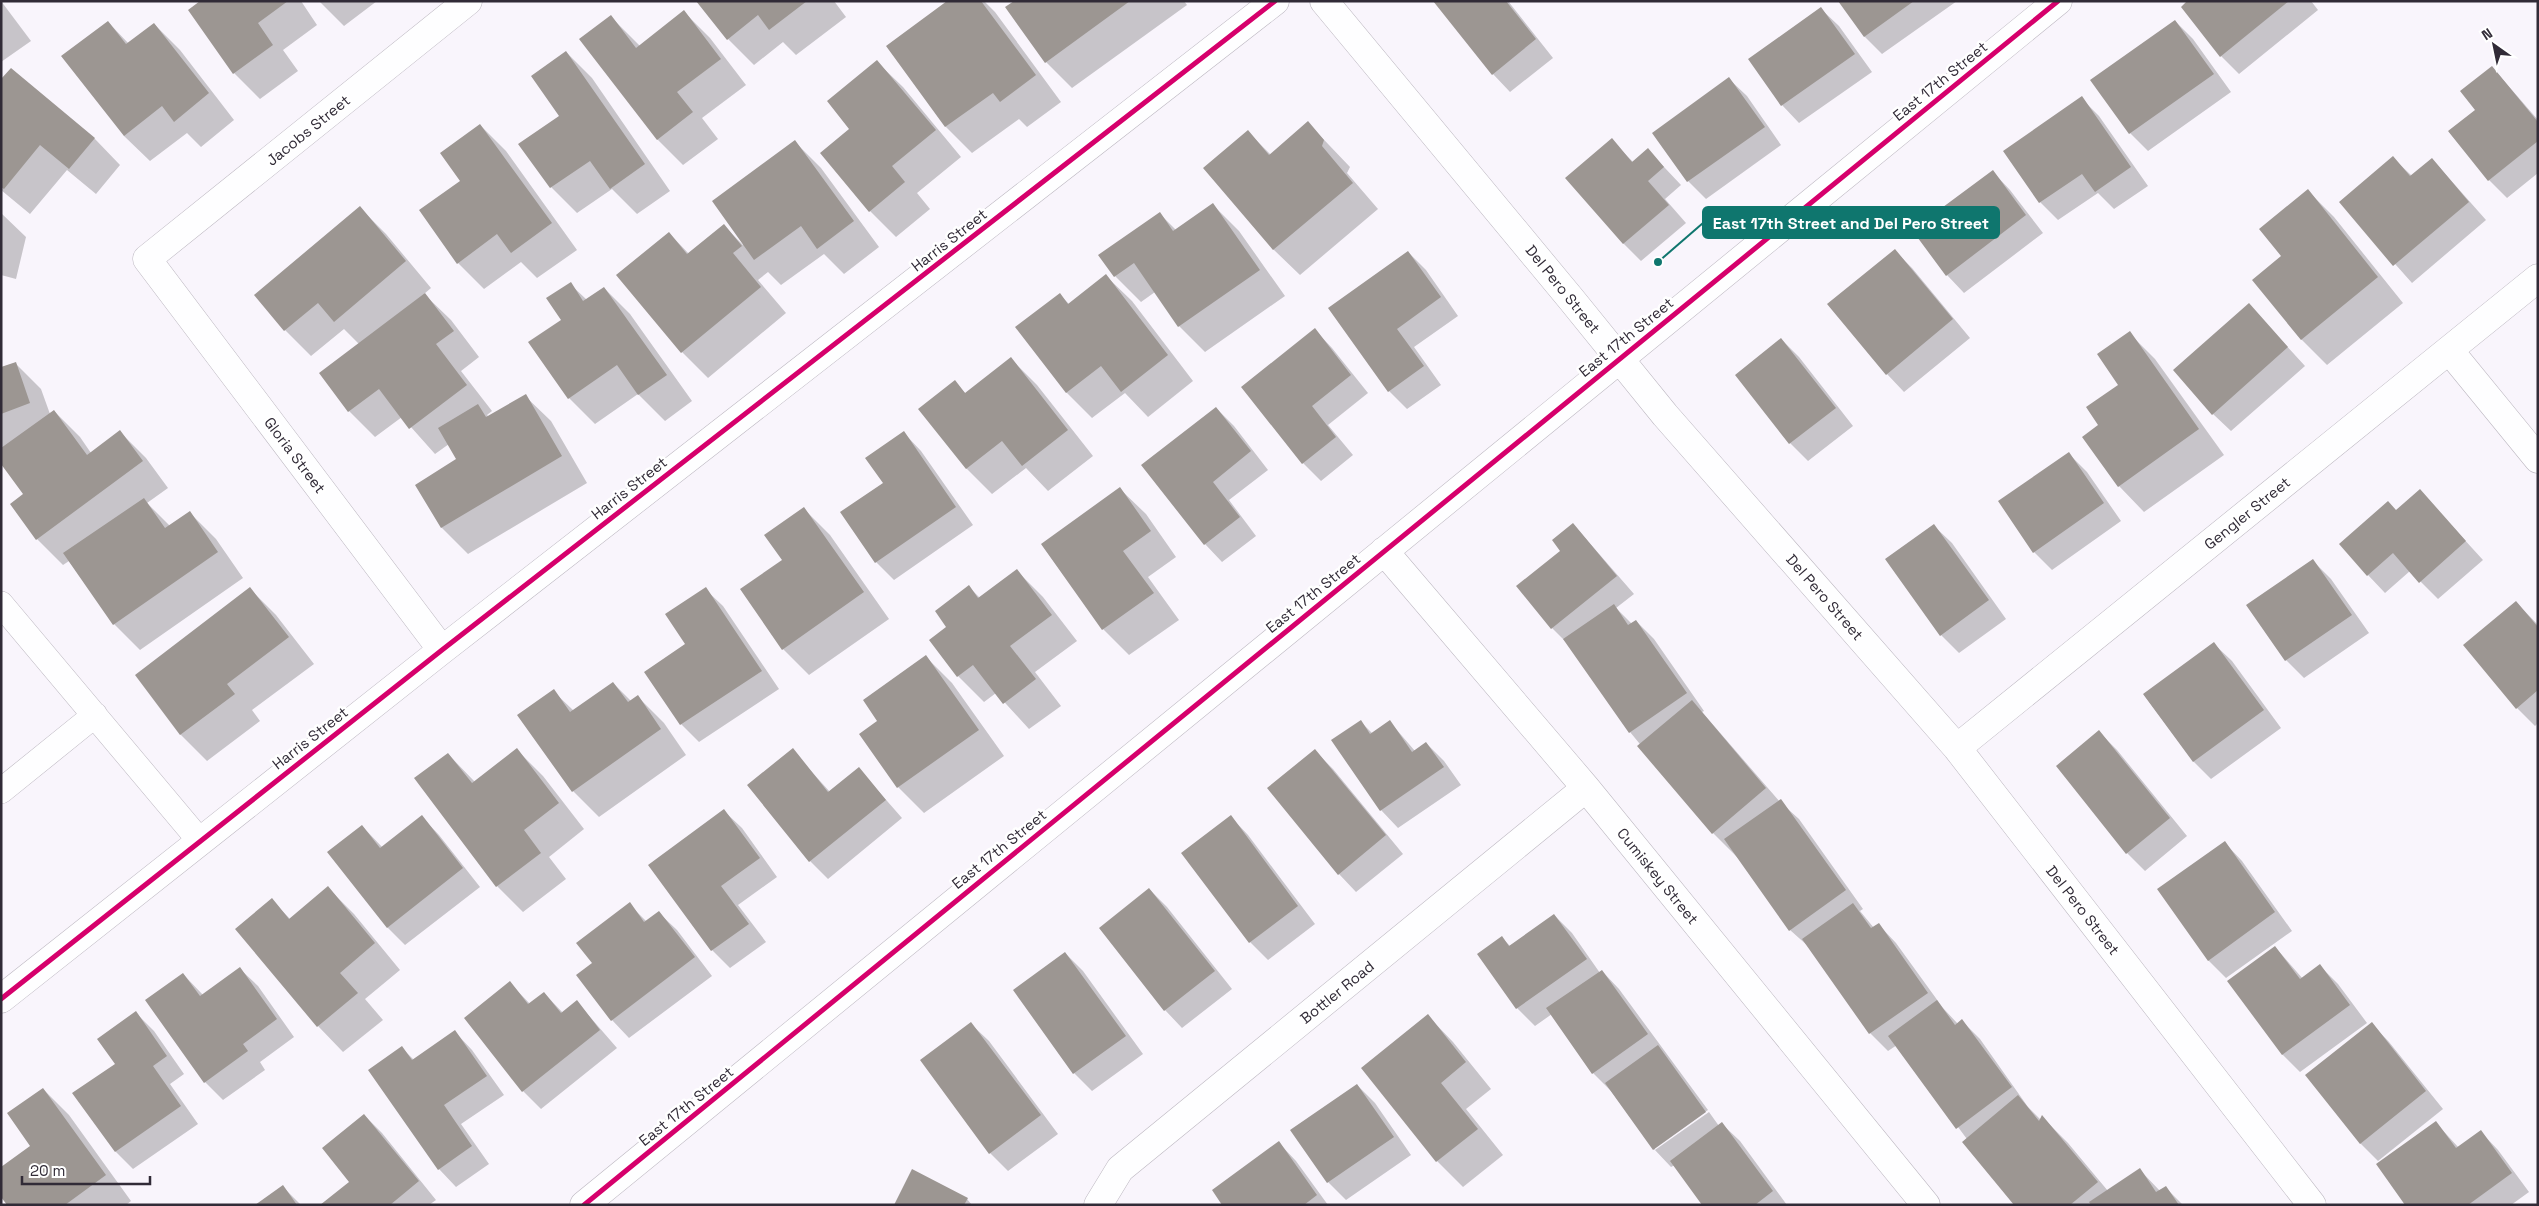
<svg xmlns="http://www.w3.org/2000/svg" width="2539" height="1206" font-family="'Space Grotesk',sans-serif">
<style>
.shadow{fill:#0003}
.building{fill:#9c9692}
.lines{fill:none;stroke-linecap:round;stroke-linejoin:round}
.lane-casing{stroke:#bcb7c0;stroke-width:26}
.street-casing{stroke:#bcb7c0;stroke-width:29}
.lane{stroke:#fefeff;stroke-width:25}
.street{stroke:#fefeff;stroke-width:28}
.cycleway-casing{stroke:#fff;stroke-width:8}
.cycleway{stroke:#d6006c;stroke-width:5}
.labels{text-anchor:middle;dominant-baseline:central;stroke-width:5;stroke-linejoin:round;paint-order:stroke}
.street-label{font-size:15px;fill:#312b37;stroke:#fff}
.leader{fill:none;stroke:#0f766e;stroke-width:2}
.callout-dot{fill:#0f766e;stroke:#fff;stroke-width:2}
.callout{fill:#0f766e;stroke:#0f766e;stroke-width:2}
.callout-label{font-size:16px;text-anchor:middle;font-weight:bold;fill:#fff}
</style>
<rect width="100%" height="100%" fill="#f9f5fc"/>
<path class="shadow" d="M1 1 31 41 1 62Z
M202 1H301L317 25 283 50 298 71 260 99 234 73Z
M319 1H377L344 26Z
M698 1H834L846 17 796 55 783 42 754 65 728 39Z
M949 1H984L995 12 1061 102 1027 127 1019 119 972 153 946 127 887 46Z
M1016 1H1184L1187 5 1072 88 1046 62Z
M1435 1H1508L1553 58 1510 92 1493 74Z
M1840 1H1957L1882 54 1864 36Z
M2189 1H2311L2318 10 2239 74 2221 56 2182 7Z
M1821 9 1839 26 1872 72 1799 123 1782 105Z
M684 12 710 38 746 85 702 118 718 139 683 165 657 139 611 17 640 46Z
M2175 21 2193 39 2231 92 2148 151 2130 133Z
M108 22 129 44 154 24 180 50 234 120 201 147 187 133 150 161 124 136Z
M566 52 592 78 670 191 637 214 612 189 577 213 551 187Z
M877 62 903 87 961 157 917 193 930 209 896 237 870 211 851 129Z
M2492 67 2538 120V173L2507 198 2489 180 2449 132 2477 110Z
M11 70 95 139 120 165 96 194 67 170 30 214 1 190V81Z
M1729 79 1747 96 1781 145 1706 199 1688 181Z
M2081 98 2099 116 2148 186 2114 209 2098 193 2058 220 2040 202 2005 151Z
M1308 123 1350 167 1347 173 1378 209 1300 275 1274 250 1205 169 1248 132 1271 155Z
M480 125 506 151 577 250 537 278 521 262 484 289 458 263 462 181Z
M1611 140 1633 162 1648 150 1681 185 1665 199 1686 223 1641 261 1623 243Z
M795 142 821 168 879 247 844 274 824 254 781 285 768 272 758 280 786 313 708 378 682 352 669 233 689 254 724 226 743 245Z
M2393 158 2412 176 2432 159 2486 220 2412 283 2340 202Z
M1993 172 2010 190 2043 233 1964 293 1947 275Z
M2308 191 2334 217 2403 303 2327 365 2301 339 2283 256Z
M1213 205 1239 231 1285 296 1205 352 1179 326 1155 292 1141 302 1115 276 1160 214 1176 230Z
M360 208 386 234 431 288 424 294 451 320 479 357 461 371 492 411 487 415 489 417 525 396 551 421 587 483 468 554 442 528 416 485 458 460 449 444 435 454 402 417 375 437 349 411 321 373 359 344 344 329 311 356 285 330 256 295Z
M1 213 26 237 16 279 1 275Z
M1895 251 1912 268 1970 338 1904 392 1887 374Z
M1408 252 1426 270 1458 316 1414 347 1441 385 1407 409 1389 391 1330 308Z
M1106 276 1132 301 1193 381 1148 417 1125 393 1092 418 1066 392 1060 295 1069 304Z
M570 284 587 300 604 288 630 314 692 401 665 421 638 394 595 424 569 398 530 343 562 320Z
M2249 305 2305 366 2231 431 2213 414Z
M1315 330 1332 348 1368 393 1328 425 1353 455 1321 481 1303 463Z
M2129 333 2155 359 2224 455 2144 512 2119 486 2099 425 2119 385Z
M1781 339 1799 357 1853 426 1808 461 1790 443 1737 375Z
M1011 359 1037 385 1093 456 1048 491 1026 468 992 494 966 468 955 382 966 394Z
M15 363 41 389 50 414 54 411 80 437 91 453 120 432 146 458 168 488 147 503 170 526 190 513 216 539 243 578 140 650 114 624 69 561 63 565 37 539 12 504 25 494 1 449V368Z
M1216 408 1234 426 1268 470 1229 500 1256 536 1222 562 1205 544Z
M904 433 921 451 973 525 894 580 876 562 842 512 884 483Z
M2069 454 2087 472 2121 521 2052 570 2034 552Z
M1120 489 1146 514 1176 557 1148 577 1179 620 1129 655 1103 629 1042 545Z
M2420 491 2483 560 2438 599 2410 571 2385 593 2368 575 2396 511Z
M804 509 830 535 889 619 809 675 783 649Z
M1573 524 1634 594 1616 608 1632 624 1636 621 1654 639 1704 711 1702 712 1780 802 1799 819 1863 909 1860 911 1874 928 1879 925 1896 943 1943 1008 1958 1024 1962 1021 1980 1039 2028 1107 2041 1120 2042 1117 2068 1143 2108 1191 2140 1170 2160 1191 2166 1188 2183 1205H2016L1897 1045 1888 1051 1870 1033 1809 947 1790 930 1739 859 1713 833 1630 732 1570 646 1552 628 1562 551Z
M1934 526 1952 543 2006 619 1959 653 1941 635Z
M2313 561 2331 579 2369 633 2304 678 2286 660Z
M1017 571 1043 597 1077 641 1035 672 1061 706 1029 729 996 693 984 702 958 676 931 640 948 627 969 587 980 598Z
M250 589 276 615 314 664 252 710 260 721 207 761 181 735 137 676Z
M705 589 723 606 779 689 699 742 681 724 646 672 687 644Z
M2516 602 2538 625V723L2535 726 2517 708Z
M2214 644 2232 661 2281 728 2211 779 2194 762 2144 695Z
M926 657 952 683 1004 756 924 813 898 787Z
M613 683 631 701 638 697 664 723 686 755 599 817 573 791 553 691 574 711Z
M1361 722 1373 734 1390 722 1415 751 1426 743 1444 761 1461 785 1398 828 1381 810Z
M2099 732 2117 750 2187 836 2145 871 2127 853Z
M517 750 543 776 584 829 549 857 566 879 523 912 497 886 448 754 475 782Z
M792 750 830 792 859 769 902 818 828 879 810 861Z
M1315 751 1333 769 1403 854 1356 892 1339 874Z
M724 811 742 828 777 877 738 905 766 942 730 968 712 950Z
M422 817 439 835 480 887 405 945 388 928 329 853 362 826 383 848Z
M1231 817 1248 835 1315 924 1268 960 1250 942Z
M2225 843 2242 861 2292 931 2226 978 2208 960Z
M328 888 354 914 400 970 365 999 383 1020 343 1052 318 1026 272 900 290 919Z
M1149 889 1167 907 1232 989 1182 1028 1165 1010Z
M629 904 647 922 659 913 677 930 712 976 629 1038 612 1020 593 964Z
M1554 915 1572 933 1600 973 1602 971 1619 989 1708 1110 1655 1147V1150L1709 1112 1719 1126 1722 1124 1740 1141 1787 1205H1704L1675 1165 1671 1167 1654 1149 1611 1091 1593 1073 1552 1014 1535 1026 1517 1008 1479 954 1502 938 1510 946Z
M2275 947 2303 979 2320 966 2338 984 2367 1023 2300 1072 2282 1054Z
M1065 953 1083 971 1143 1054 1092 1091 1074 1073Z
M240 969 258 986 294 1037 260 1062 265 1070 223 1100 205 1082 183 974 203 995Z
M510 983 530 1004 544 993 563 1013 577 1002 617 1048 541 1109 523 1091 465 1018Z
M136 1013 154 1031 184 1074 170 1084 198 1124 133 1169 116 1152V1064Z
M1428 1016 1453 1042 1491 1089 1466 1109 1503 1155 1463 1187 1437 1161Z
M971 1024 989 1041 1058 1134 1008 1171 990 1153Z
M2372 1024 2389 1042 2443 1109 2378 1161 2360 1143Z
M455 1032 472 1050 504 1095 461 1124 489 1164 456 1187 439 1169 402 1048 414 1060Z
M1357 1085 1375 1103 1411 1155 1346 1200 1328 1182 1292 1130Z
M43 1089 69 1115 131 1201 126 1205H8L32 1147Z
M364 1115 382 1133 436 1200 429 1205H322L351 1182Z
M2436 1123 2459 1148 2481 1132 2498 1150 2529 1192 2511 1205H2406Z
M1279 1143 1296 1161 1328 1205H1224Z
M283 1187 301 1205H257Z
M967 1199 972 1205H895Z"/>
<path class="building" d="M200 1H288L258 23 273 45 233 74 188 10Z
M696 1H807L769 30 758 15 727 40Z
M947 1H981L1036 75 1000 102 993 93 945 127 886 46Z
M1014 1H1130L1045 63 1005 7Z
M1433 1H1506L1536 39 1492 75Z
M1838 1H1914L1864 37Z
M2187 1H2289L2220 57 2181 7Z
M1821 7 1855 54 1781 106 1748 59Z
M684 10 721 59 677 92 693 112 657 140 579 39 611 15 636 48Z
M2175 20 2214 74 2129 134 2090 80Z
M108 21 126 44 154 23 209 93 174 122 162 106 124 136 61 56Z
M566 51 645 164 610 189 590 161 550 188 518 144 559 116 531 76Z
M877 60 936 130 892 166 905 182 869 212 820 153 849 129 827 101Z
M2492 66 2538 122V141L2488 181 2448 131 2475 110 2460 91Z
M11 68 95 138 69 169 40 145 4 189 1 187V79Z
M1729 77 1765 127 1687 182 1652 133Z
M2082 96 2131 167 2095 192 2082 174 2039 203 2003 151Z
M1308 121 1324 140 1322 146 1353 183 1273 250 1203 168 1248 130 1269 155Z
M480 124 552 223 511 253 497 234 457 264 419 210 460 181 440 153Z
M1612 138 1632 162 1648 148 1664 167 1648 181 1669 205 1623 244 1565 178Z
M795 140 854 221 817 249 801 226 754 260 712 201Z
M2393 156 2410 176 2432 158 2469 202 2393 266 2339 202Z
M1993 170 2026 215 1946 276 1912 230Z
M2308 189 2378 277 2301 340 2252 280 2281 256 2259 229Z
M1213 203 1260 270 1178 327 1134 263 1114 277 1098 255 1160 212 1173 231Z
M360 206 406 261 334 322 318 303 284 331 254 295Z
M724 224 742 246 733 253 761 287 681 353 616 275 669 232 687 254Z
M1895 249 1953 319 1886 375 1827 304Z
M1408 251 1441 297 1397 329 1424 366 1388 392 1328 308Z
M1106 274 1168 355 1121 392 1101 366 1066 393 1015 327 1060 293 1068 304Z
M571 282 583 301 604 287 667 375 638 395 617 365 568 399 528 342 561 320 546 298Z
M425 293 454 331 436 344 467 385 409 429 379 389 348 412 319 373Z
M2249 303 2288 347 2212 415 2173 370Z
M1315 328 1351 375 1312 406 1336 437 1302 464 1241 387Z
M2130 331 2199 429 2118 487 2082 437 2098 425 2086 407 2118 385 2097 354Z
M1781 338 1836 408 1789 444 1735 375Z
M1011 357 1068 430 1022 466 1002 441 966 469 918 409 955 380 965 393Z
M16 362 30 403 1 414V367Z
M526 394 562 456 441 528 415 485 456 459 438 428 478 404 486 417Z
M1216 407 1251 451 1213 482 1240 517 1204 545 1141 465Z
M54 410 87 455 120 430 143 461 36 540 10 504 23 494 1 464V448Z
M904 431 956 507 875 563 840 512 883 483 865 458Z
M2069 452 2104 503 2033 553 1998 501Z
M1120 487 1151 531 1123 551 1154 593 1102 630 1041 544Z
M2420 489 2466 541 2419 583 2393 553 2367 576 2339 544 2388 501 2396 510Z
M144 498 165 528 190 511 218 552 113 625 63 553Z
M804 507 864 592 782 650 740 589 782 560 764 535Z
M1573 523 1617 576 1551 629 1516 586 1560 551 1552 540Z
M1934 524 1989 600 1940 636 1885 559Z
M2313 559 2352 615 2285 661 2246 605Z
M1017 569 1052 615 1010 646 1036 679 1003 704 973 665 957 677 929 640 946 627 935 611 969 585 978 598Z
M250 587 289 637 227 684 235 694 180 735 135 675Z
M706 587 762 671 680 725 644 672 685 644 665 614Z
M2516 601 2538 627V690L2516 709 2463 645Z
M1614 604 1628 625 1636 620 1687 693 1629 733 1563 639Z
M2214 642 2264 710 2193 762 2143 694Z
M926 655 979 730 897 788 859 734 877 721 863 700Z
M613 682 628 702 638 695 661 729 572 792 517 715 554 689 570 712Z
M1692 700 1766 788 1712 834 1637 746Z
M1361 720 1370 734 1390 720 1412 752 1426 742 1444 767 1380 811 1331 740Z
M2099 730 2170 818 2126 854 2056 766Z
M517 748 559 803 524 830 541 853 496 887 414 778 448 753 472 783Z
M793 748 828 792 859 767 886 800 809 862 747 785Z
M1315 749 1386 835 1338 875 1267 788Z
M1781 799 1846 890 1789 931 1724 839Z
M724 809 760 858 721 886 749 924 711 951 648 865Z
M422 815 463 868 387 928 327 852 362 825 380 848Z
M1231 815 1298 906 1249 943 1181 853Z
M2225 841 2275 912 2208 961 2157 889Z
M328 886 375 943 340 973 358 993 317 1027 235 929 272 898 289 919Z
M1149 888 1215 971 1164 1011 1099 928Z
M630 902 644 922 659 911 695 957 611 1021 576 975 592 963 576 943Z
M1853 903 1871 928 1879 923 1928 993 1869 1034 1802 939Z
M1554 914 1587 959 1516 1009 1477 954 1502 936 1509 946Z
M2275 946 2300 979 2320 964 2350 1005 2282 1055 2227 981Z
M1065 952 1126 1036 1073 1074 1013 990Z
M240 967 277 1019 243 1044 248 1051 204 1083 145 1000 183 973 200 996Z
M1602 970 1648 1034 1592 1074 1546 1008Z
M510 981 528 1004 544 992 561 1013 577 1000 600 1030 522 1092 464 1018Z
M1937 1000 1955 1025 1962 1019 2012 1087 1956 1129 1888 1036Z
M136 1011 167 1056 153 1066 181 1106 115 1152 72 1093 115 1064 97 1039Z
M1428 1014 1466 1062 1441 1083 1478 1129 1436 1162 1361 1068Z
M971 1022 1041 1115 989 1154 920 1060Z
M2372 1022 2426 1091 2360 1144 2305 1075Z
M455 1030 487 1076 444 1105 472 1146 438 1170 368 1070 402 1046 412 1060Z
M1658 1045 1706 1112 1653 1150 1605 1083Z
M1357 1084 1394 1137 1327 1183 1290 1130Z
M43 1088 106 1175 65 1205H7L1 1197V1167L30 1146 7 1113Z
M2018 1095 2039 1121 2042 1115 2098 1182 2070 1205H2014L1962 1142Z
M364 1114 419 1181 390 1205H320L349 1182 322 1148Z
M2436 1121 2456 1148 2481 1130 2512 1173 2468 1205H2405L2376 1164Z
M1722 1122 1773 1191 1755 1205H1702L1670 1161Z
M1279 1141 1317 1195 1304 1205H1222L1212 1190Z
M2140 1168 2156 1192 2166 1186 2179 1205H2091L2089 1202Z
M912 1169 968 1198 964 1205H894Z
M283 1185 297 1205H255Z"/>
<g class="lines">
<defs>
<path id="lane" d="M1 604 200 841
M1 791 95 715"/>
<path id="street" d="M1324 1 1571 299 1665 415 1957 748 2312 1205
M2449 350 2538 459
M1384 551 1586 788 1926 1205
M442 650 147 259 468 1
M1957 748 2538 278
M1 999 442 650 1275 1
M584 1205 2058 1
M1098 1205 1120 1169 1586 788"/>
</defs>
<use href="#lane" class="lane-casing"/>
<use href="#street" class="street-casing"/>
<use href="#lane" class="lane"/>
<use href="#street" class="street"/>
<defs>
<path id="cycleway" d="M1 999 442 650 1275 1
M584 1205 2058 1"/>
</defs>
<use href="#cycleway" class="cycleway-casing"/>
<use href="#cycleway" class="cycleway"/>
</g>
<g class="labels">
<g class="street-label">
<text transform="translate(1940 81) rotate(-39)">East 17th Street</text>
<text transform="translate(308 130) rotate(-39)">Jacobs Street</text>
<text transform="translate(949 240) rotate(-38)">Harris Street</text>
<text transform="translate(1563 289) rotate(51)">Del Pero Street</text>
<text transform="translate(1626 337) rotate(-39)">East 17th Street</text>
<text transform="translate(295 455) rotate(53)">Gloria Street</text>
<text transform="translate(629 488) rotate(-38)">Harris Street</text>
<text transform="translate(2247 513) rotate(-39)">Gengler Street</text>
<text transform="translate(1313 593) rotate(-39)">East 17th Street</text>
<text transform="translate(1825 597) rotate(49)">Del Pero Street</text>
<text transform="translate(310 738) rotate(-38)">Harris Street</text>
<text transform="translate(999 849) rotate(-39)">East 17th Street</text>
<text transform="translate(1658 876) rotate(51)">Cumiskey Street</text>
<text transform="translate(2083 910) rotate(52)">Del Pero Street</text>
<text transform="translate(1337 992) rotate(-39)">Bottler Road</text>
<text transform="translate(686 1106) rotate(-39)">East 17th Street</text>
</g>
</g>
<path class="leader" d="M1658 262L1703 223"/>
<circle class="callout-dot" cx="1658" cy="262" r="5"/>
<rect class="callout" x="1703" y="207" width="296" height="31" rx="5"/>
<g class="callout-label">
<text x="1851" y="229">East 17th Street and Del Pero Street</text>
</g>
<rect width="2539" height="1206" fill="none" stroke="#312b37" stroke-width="5"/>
<g transform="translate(2494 45) rotate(327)" stroke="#ffffff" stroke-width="4" paint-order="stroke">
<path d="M0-4L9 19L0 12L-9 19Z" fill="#312b37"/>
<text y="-8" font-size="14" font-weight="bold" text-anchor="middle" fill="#312b37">N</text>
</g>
<path d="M22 1176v8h128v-8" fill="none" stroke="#312b37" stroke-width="2.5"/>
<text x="30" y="1176" font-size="15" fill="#312b37" stroke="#ffffff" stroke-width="4" paint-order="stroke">20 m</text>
</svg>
